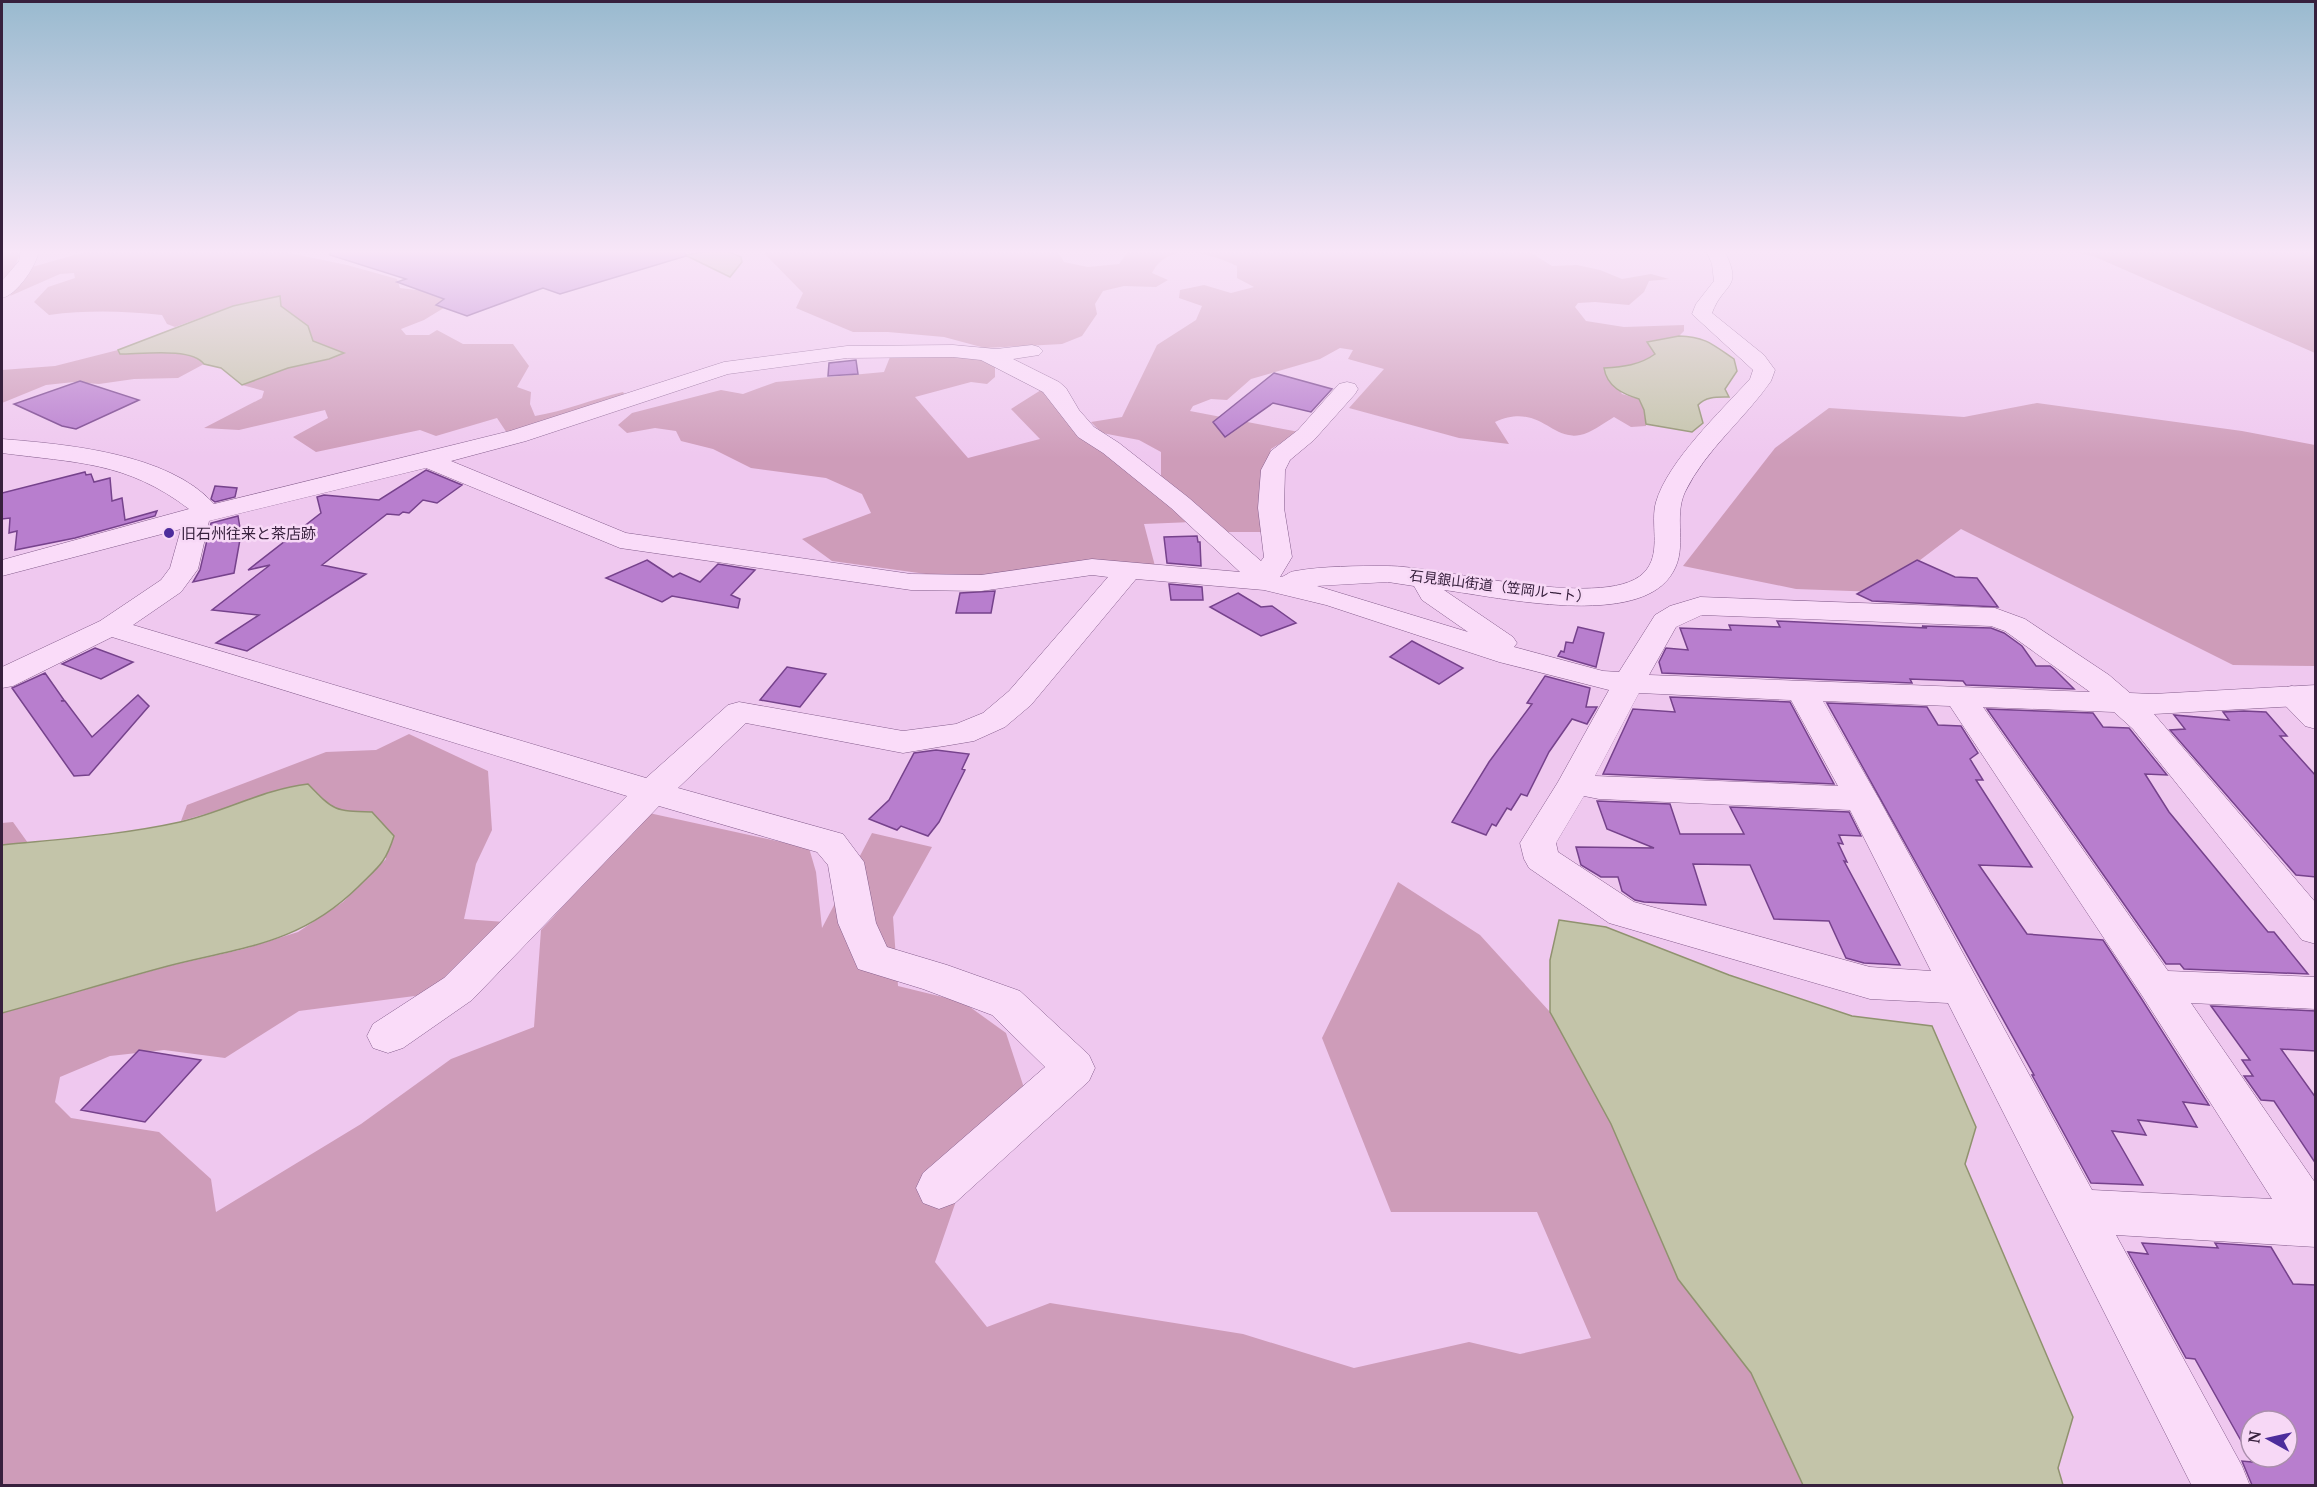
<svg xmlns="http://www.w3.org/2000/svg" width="2317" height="1487" font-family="'PT Serif','Noto Sans JP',serif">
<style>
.green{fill:#ce9cb9}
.water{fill:#c3c4a9;stroke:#90926f;stroke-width:1.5}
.building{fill:#b87ece;stroke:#76428c;stroke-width:1.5;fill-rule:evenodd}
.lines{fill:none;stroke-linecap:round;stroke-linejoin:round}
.minor-casing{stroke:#845d8c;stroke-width:1}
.tertiary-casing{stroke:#845d8c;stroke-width:1}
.minor{fill:#fadcf9;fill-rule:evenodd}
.tertiary{fill:#fadcf9;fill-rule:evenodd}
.poi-dot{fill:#4d2c9c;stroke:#f7d8f6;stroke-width:2}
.labels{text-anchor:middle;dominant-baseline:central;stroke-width:5;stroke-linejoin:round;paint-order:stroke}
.far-street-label{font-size:14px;fill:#37203d;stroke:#f7d8f6}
.poi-label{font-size:15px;fill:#37203d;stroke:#f7d8f6;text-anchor:start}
</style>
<rect width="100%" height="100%" fill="#efc8ef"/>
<path class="green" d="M2 250H21L14 269 2 280Z
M92 250H275L347 265 397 279 400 288 449 294 447 306 424 320 401 329 406 335H429L437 330 463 344H513L529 366 517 387 531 392 530 404 535 416C565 411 593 399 623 392L626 396 507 433 497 418 436 436 420 430 316 452 293 437 328 418 325 410 239 430 204 428 262 398 264 391 242 385 288 368 329 359 343 353 313 341 308 326 280 305 279 296 233 306 175 327 167 324 162 315C123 311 88 310 49 315L34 302 48 287 75 278 74 273 60 274 10 296 32 267Z
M761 250H1057L1064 262 1088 267 1119 264 1129 250H1527L1552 266 1577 265 1600 270 1622 279 1651 274 1669 279 1649 281 1644 292 1629 305 1595 302 1578 303 1575 307 1586 321 1624 327 1684 325V331L1679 336 1647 342 1655 354C1639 365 1623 367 1604 368L1622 394 1639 399 1644 410 1646 426 1631 427 1614 417C1604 423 1591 433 1580 435 1551 441 1539 402 1495 422L1509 444 1459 438 1349 408 1384 369 1348 359 1353 350 1340 348 1320 359 1251 379 1227 400 1211 399 1193 406 1190 411 1299 432 1271 449 1265 484V532H1227L1161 479V452L1139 440 1102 433 1091 422 1122 417 1157 345 1196 320 1202 306 1179 298 1180 290 1204 285 1231 293 1254 287 1237 278V266C1212 254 1168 240 1152 273L1168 280 1156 287 1124 286 1103 291 1095 304 1097 314 1082 336 1062 344 985 348 944 337 888 332H853L796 308 803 293Z
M2061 250H2315V353L2093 256Z
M118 350 120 354C141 354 192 347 204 364L178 378 134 379 99 384 74 382 46 385 2 403V370L55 366Z
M972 355 995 364V377L987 384 971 382 915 397 968 458 1040 439 1011 409 1041 390 1192 522 1144 524 1155 566 984 576 926 574 832 561 802 539 871 513 862 494 826 478 751 468 713 449 681 441 676 431 655 428 627 433 618 425 632 413 721 390 743 394 776 382 884 372 890 357Z
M2037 403 2242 431 2315 445V666L2233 665 1961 529 1878 592 1796 589 1683 566 1775 448 1829 408 1964 417Z
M409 734 488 771 492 830 476 864 464 919 505 922 430 994 299 1011 225 1058 164 1050 110 1056 60 1077 55 1102 71 1118 159 1132 211 1179 216 1212 361 1124 451 1059 534 1027 541 930 649 813 809 848 816 872 822 928 872 833 932 847 893 917 898 986 963 1002 1006 1033 1027 1097 965 1175 935 1262 987 1327 1050 1303 1243 1334 1354 1368 1469 1342 1520 1354 1591 1338 1537 1212H1391L1322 1038 1398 882 1480 935 1550 1012 1611 1124 1678 1279 1751 1373 1803 1485 2 1486V1013L169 966 244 949 298 932 343 902 386 859 372 812C334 811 334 811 308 784L181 821 187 805 326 752 376 750Z
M13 822 28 843 2 845V823Z"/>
<path class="water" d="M717 250H725L741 257 742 262 730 277 685 255Z
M280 296 281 306 308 326 313 341 344 353 329 359 288 368 242 385 221 368 204 364C192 347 141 354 120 354L118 350 233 306Z
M1679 336C1706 337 1712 344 1734 359L1737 371 1725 389 1729 397C1718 397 1706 396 1698 405L1703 423 1692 432 1646 424 1644 410 1639 399C1623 394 1607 387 1604 368 1623 367 1640 365 1655 354L1647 342Z
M308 784C334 811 334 811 372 812L394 836C385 864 379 866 358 887 300 944 243 947 168 966 112 981 57 998 2 1013V845C61 839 121 835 180 822 224 812 264 789 308 784Z
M1559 920 1606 927 1729 975 1852 1016 1932 1026 1976 1127 1965 1164 2073 1417 2058 1468 2063 1485H1803L1751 1373 1678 1279 1611 1124 1550 1012V960Z"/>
<path class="building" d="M330 250H685L686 256 560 294 543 288 467 316 436 305 444 299 397 282 406 279 330 255Z
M856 360 858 374 828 376 829 363Z
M1274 373 1332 389 1311 412 1273 403 1225 437 1213 422Z
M80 381 139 400 76 429 62 426 14 404Z
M426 470 462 485 437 503 423 500 409 513 403 512 399 515 387 514 322 565 366 574 247 651 216 643 259 615 212 610 270 565 248 570 321 513 317 497 324 495 379 500Z
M85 472 86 475 91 474 94 482 110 478 112 501 122 498 125 520 157 511 155 516 75 538 15 550 17 531 9 533 10 518 2 519V493Z
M215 486 237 488 235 497 215 502 211 499Z
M238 516 241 534 234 573 193 582 200 570 211 523Z
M1197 536 1198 542H1200L1201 566 1167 563 1164 537Z
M647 560 673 577 680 573 700 582 718 564 755 570 731 595 740 599 738 608 672 596 662 602 606 578Z
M1917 560 1955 577 1977 578 1998 607 1872 601 1857 594Z
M1169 584 1202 587 1203 600H1171Z
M995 591 991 613H956L960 593Z
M1238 593 1261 607 1272 606 1296 623 1261 636 1210 607Z
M1777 621 1927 628 1922 626 1991 628 2004 633 2022 646 2036 666H2050L2054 669 2074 689 1966 685 1963 681 1910 679 1912 683 1662 673 1659 662 1666 648 1688 650 1680 628 1731 630 1729 625 1780 627Z
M1578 627 1604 633 1596 667 1558 656 1561 651 1564 652 1566 642 1573 643Z
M1412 641 1463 668 1439 684 1390 657Z
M95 648 133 662 101 679 62 664Z
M787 667 826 674 800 707 760 700Z
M45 673 64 700 61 701H65L92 737 138 695 149 706 89 775 74 776 12 688Z
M1545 676 1590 688 1586 707H1597L1587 724 1572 719 1549 752 1527 796 1521 794 1511 810 1507 808 1496 826 1492 824 1486 835 1452 822 1489 762 1532 704 1527 703Z
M1670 697 1790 702 1834 784 1603 774 1633 709 1675 712Z
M1827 703 1927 707 1938 725 1961 726 1978 753 1970 759 1983 780H1976L2032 867 1979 865 2027 934 2103 940 2141 998 2209 1105 2183 1102 2197 1127 2138 1120 2146 1135 2112 1131 2143 1185 2091 1183 2032 1075H2034Z
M1987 709 2093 713 2103 727 2129 728 2167 775 2145 774 2169 812 2268 932H2274L2308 974 2184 969 2180 964H2166Z
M2244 711 2266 712 2287 736H2280L2316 776V877L2296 875 2170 730 2185 729 2174 715 2229 720 2223 712Z
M936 750 969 754 962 769 965 770 939 822 928 836 901 826 897 830 869 819 889 800 914 753Z
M1597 801 1670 804 1680 834H1744L1730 807 1849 812 1861 836 1839 835 1843 844 1838 843 1847 862 1844 861 1900 965 1864 963 1846 958 1829 921 1774 919 1750 865 1693 864 1706 905 1644 902 1635 900 1622 891 1618 877H1601L1581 865 1576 847 1654 848 1607 829Z
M2211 1006 2316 1011V1051L2281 1049 2316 1098V1164L2274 1101 2261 1100 2244 1076H2253L2242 1060H2250Z
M139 1050 201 1060 145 1122 81 1110Z
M2142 1243 2218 1248 2215 1243 2271 1247 2293 1284 2316 1285V1485H2252L2242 1461 2253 1462 2195 1359 2186 1358 2128 1252 2148 1254ZM2251 1421H2287V1457H2251Z"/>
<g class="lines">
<defs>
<path id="minor" d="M21 250H39C37 265 17 295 2 298V281L19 261Z
M1706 250H1724C1744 290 1724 281 1712 313L1764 355 1775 370 1771 381C1744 420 1706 449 1685 492 1673 518 1688 547 1673 572 1641 630 1499 597 1444 590L1513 637 1517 643 1514 647 1603 671 1619 672 1655 615 1670 606 1700 597 1995 608 2025 619 2109 675 2130 693 2153 694 2316 685V705L2154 714 2316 903V944L2302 940 2133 729 2114 712 1983 707 2168 971 2316 977V1009L2191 1003 2316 1184V1247L2116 1235 2242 1466 2250 1486H2192L1948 1003 1870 999 1609 923 1529 868 1524 859 1520 843 1558 782 1609 690 1499 662 1326 605 1264 590 1136 579 1031 705 1005 727 974 741 903 753 746 723 678 788 843 834 864 862 876 923 887 947 947 965 1020 991 1089 1055 1095 1068 1089 1081 955 1203 939 1209 923 1203 916 1188 923 1173 1045 1067 992 1015 923 989 858 969 838 923 828 865 817 852 659 806 472 1000 403 1048 388 1053 373 1048 367 1036 373 1024 444 978 627 796 112 637 13 686 2 688V667L100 621 161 580 170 568 181 529 2 576V560L189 509C126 461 76 463 2 453V439C65 444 169 453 214 504L510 431 724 362 847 346 953 345 996 349 1032 345 1039 347 1043 351 1039 355 1013 359 1059 382 1066 388 1079 410 1094 427 1119 443 1189 498 1261 561 1264 557 1258 508 1261 470 1271 451 1298 430 1339 384 1347 382 1355 384 1358 389 1355 394 1314 440 1290 460 1285 470 1284 508 1292 557 1280 577C1285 577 1288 572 1295 571 1324 566 1357 566 1386 566 1439 565 1615 615 1647 569 1661 550 1650 523 1656 502 1668 461 1721 411 1750 379L1753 370 1692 314 1696 304 1714 281 1712 264ZM953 357 981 360 1043 392 1078 437 1103 453 1171 508 1240 572 1092 559 981 575 911 574 626 533 451 461 526 441 728 374 847 358ZM426 468 620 548 911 590 981 591 1092 575 1108 577 1009 691 983 713 956 724 903 731 739 702 728 705 646 778 133 625 181 592 198 569 209 521ZM1388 582 1414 586 1422 600 1468 632 1317 586ZM1702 615 1991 626 2005 631 2090 692 1649 675 1676 627ZM1639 693 1791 700 1838 786 1595 776ZM1823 701 1950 706 2143 997 2272 1199 2092 1190 1879 799ZM1584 796 1599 799 1850 810 1931 971 1870 967 1634 902 1558 852 1556 843Z"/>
<path id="tertiary" d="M2292 686 2303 689 2316 701V729L2305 726 2276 696 2281 689Z"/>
</defs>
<use href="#minor" class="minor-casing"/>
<use href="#tertiary" class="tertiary-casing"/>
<use href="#minor" class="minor"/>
<use href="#tertiary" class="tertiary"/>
</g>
<linearGradient id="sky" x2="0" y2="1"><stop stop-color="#99bacf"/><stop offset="0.55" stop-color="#f8e6f8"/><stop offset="1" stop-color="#f8e6f8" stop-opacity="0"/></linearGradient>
<rect width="2317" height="458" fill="url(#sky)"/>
<circle class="poi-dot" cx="169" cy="533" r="6"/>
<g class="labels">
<g class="far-street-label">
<text transform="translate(1500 586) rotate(7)">石見銀山街道（笠岡ルート）</text>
</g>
<g class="poi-label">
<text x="181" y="533">旧石州往来と茶店跡</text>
</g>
</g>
<rect width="2317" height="1487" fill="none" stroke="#37203d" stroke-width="6"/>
<g transform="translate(2269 1439) rotate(278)"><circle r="28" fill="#f7d8f6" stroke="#aa8eac" stroke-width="1.5"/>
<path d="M0-4.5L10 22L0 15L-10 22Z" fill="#4d2c9c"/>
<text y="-9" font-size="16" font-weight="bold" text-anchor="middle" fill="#37203d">N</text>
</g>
</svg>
